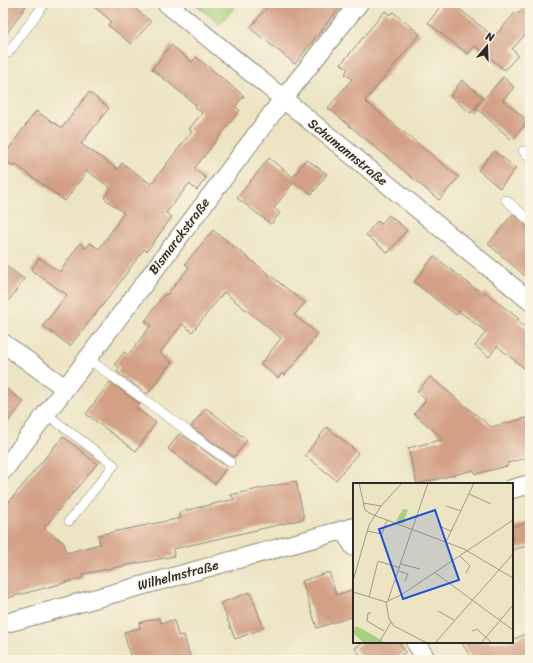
<svg xmlns="http://www.w3.org/2000/svg" width="533" height="663" font-family="Sriracha,sans-serif">
<style>
.green{fill:#a5d07d;stroke:#687e54}
.building{fill:#d3a086}
.lines{fill:none;stroke-linecap:round;stroke-linejoin:round}
.service-casing{stroke:#8c8877;stroke-width:10}
.minor-casing{stroke:#8c8877;stroke-width:20}
.service{stroke:#fff;stroke-width:9}
.minor{stroke:#fff;stroke-width:18}
.labels{text-anchor:middle;dominant-baseline:central;stroke-width:3;stroke-linejoin:round;paint-order:stroke}
.street-label{font-size:13px;fill:#2b2b2b;stroke:#fcf5e5}
.inset-road{fill:none;stroke:#9f9a86;stroke-width:1}
.view{fill:#1d4ed8;fill-opacity:0.15;stroke:#1d4ed8;stroke-width:2}
.inset-edge{fill:none;stroke:#2b2b2b;stroke-width:2}
</style>
<rect width="100%" height="100%" fill="#fcf5e5"/>
<filter id="ink" filterUnits="userSpaceOnUse"><feTurbulence type="fractalNoise" baseFrequency=".025" numOctaves="2"/><feDisplacementMap in="SourceGraphic" scale="8" xChannelSelector="R" yChannelSelector="G"/><feConvolveMatrix kernelMatrix="1 2 1 2 8 2 1 2 1" color-interpolation-filters="sRGB"/></filter>
<filter id="wash" filterUnits="userSpaceOnUse"><feTurbulence type="fractalNoise" baseFrequency=".012" numOctaves="4" result="noise"/><feDisplacementMap in="SourceGraphic" scale="16" xChannelSelector="R" yChannelSelector="G"/><feGaussianBlur stdDeviation="0.9" result="paint"/><feColorMatrix in="noise" values="0 0 0 0 0 0 0 0 0 0 0 0 0 0 0 0 0 1.4 0 .05"/><feComposite in="paint" operator="in"/></filter>
<g filter="url(#wash)">
<rect width="100%" height="100%" fill="#ece4c3"/>
<path class="green" d="M194 3H238L220 24Z"/>
<g id="blocks">
<path class="building" d="M3 3H28L3 39Z
M90 3H129L151 22 131 44 108 25 111 21Z
M270 3H343L295 64 250 28Z
M443 3H452L494 37 516 12 518 14 527 3H530V29L512 49 518 55 505 70 475 46 468 54 428 23Z
M385 11 390 15 393 12 420 34 365 101 459 177 439 200 328 108 352 79 345 74 348 69 341 64Z
M171 45 192 62 196 57 244 96 235 107 240 110 194 169 206 178 197 190 189 184 166 213 172 217 147 251 144 249 112 293 70 346 43 326 67 295 31 270 39 258 60 272 80 243 86 248 90 243 99 249 124 213 104 198 111 188 87 171 65 201 16 165 14 167 3 159V157L36 111 62 128 89 92 109 108 81 144 118 169 122 163 151 184 192 131 189 129 202 113 195 107 196 105 152 69Z
M503 77 514 87 503 100 528 121 512 140 476 108Z
M462 80 483 97 471 113 450 96Z
M494 151 516 168 500 188 478 170Z
M269 158 293 177 306 159 327 174 312 194 294 182 274 208 280 213 271 224 237 198Z
M513 214 526 226 530 227V280L488 244Z
M389 215 407 230 388 253 366 235 377 221 381 224Z
M213 230 305 303 294 315 318 334 285 375 282 373 278 378 261 364 281 338 224 292 192 332 182 324 160 353 172 362 147 394 117 372 120 368 115 364 124 352 128 355 151 325 145 321 152 312H151L165 294 167 295 189 267 185 264Z
M434 256 483 295 485 292 519 319 517 321 530 331V373L497 346 489 357 475 346 486 332 459 311 456 315 414 282Z
M3 264 24 279 3 309Z
M430 377 491 427 530 417V457L507 463 508 466 475 474 474 470 417 484 408 448 444 439 414 414 426 400 417 392Z
M110 382 140 404 136 408 156 423 136 451 86 414Z
M3 386 24 402 3 428Z
M206 408 247 440 234 457 191 427Z
M327 427 358 453 336 480 305 455Z
M179 434 183 437 184 436 227 467 215 484 168 449Z
M63 436 97 464 44 528 64 543 66 553 100 544 98 535 181 518 179 512 235 499 230 495 296 481 304 519 173 549 174 556 83 574V578L3 599V497L9 502Z
M530 522V545L512 550V527Z
M329 572 336 595 354 589V616L317 628 302 581Z
M250 592 264 628 235 639 221 603Z
M159 618 161 623 174 620 178 636 184 635 191 660H131L124 632 140 628 139 623Z
M530 632V660H473L461 642H512V640Z
M364 642H399L406 652 393 660H364L355 648Z"/>
</g>
</g>
<g filter="url(#ink)">
<use href="#blocks" fill-opacity="0" stroke="#8c8877" stroke-width="1"/>
<g class="lines">
<defs>
<path id="service" d="M3 49 8 53 45 3
M523 151 530 158
M506 200 530 221
M87 358 230 462
M46 414 114 465 69 521"/>
<path id="minor" d="M166 3 530 301
M3 343 65 388
M3 471 283 99 359 3
M512 489 530 484
M343 530 354 547
M3 624 354 527
M415 642 427 660"/>
</defs>
<use href="#service" class="service-casing"/>
<use href="#minor" class="minor-casing"/>
<use href="#service" class="service"/>
<use href="#minor" class="minor"/>
</g>
</g>
<g class="labels">
<g class="street-label">
<text transform="translate(348 152) rotate(39)">Schumannstraße</text>
<text transform="translate(179 236) rotate(-53)">Bismarckstraße</text>
<text transform="translate(178 575) rotate(-15)">Wilhelmstraße</text>
</g>
</g>
<g transform="translate(353 483)">
<rect width="160" height="160" fill="#ece4c3"/>
<path d="M50 26 55 27 50 41 43 38ZM3 143 11 147 33 160H11L0 150Z" fill="#a5d07d"/>
<path class="inset-road" d="M6 0 12 27 18 31 111 66 160 95M116 11 138 21M10 20 28 23M93 23 108 28M86 43 98 48M14 48 29 51 34 37M93 59 121 0M107 73 117 83 113 90M48 81 67 86M46 88 55 91 52 98M81 89 160 147M0 98 16 42 28 23 49 0M0 109 33 119M16 114 25 78 47 85M35 117 75 0M33 119 48 112 160 37M33 119 36 136 41 143 74 160M85 128 101 137M18 130H15L14 138 31 148M119 148 124 146 139 160M26 160 38 139M82 160 160 71M128 160 160 122"/>
<path class="view" d="M82 27 106 97 50 116 26 46Z"/>
<rect width="160" height="160" class="inset-edge"/>
</g>
<rect width="533" height="663" fill="none" stroke="#fcf5e5" stroke-width="16"/>
<g transform="translate(487 46) rotate(19)" stroke="#fcf5e5" stroke-width="3" paint-order="stroke">
<path d="M0-3L7 15L0 10L-7 15Z" fill="#2b2b2b"/>
<text y="-6" font-size="11" font-weight="bold" text-anchor="middle" fill="#2b2b2b">N</text>
</g>
</svg>
